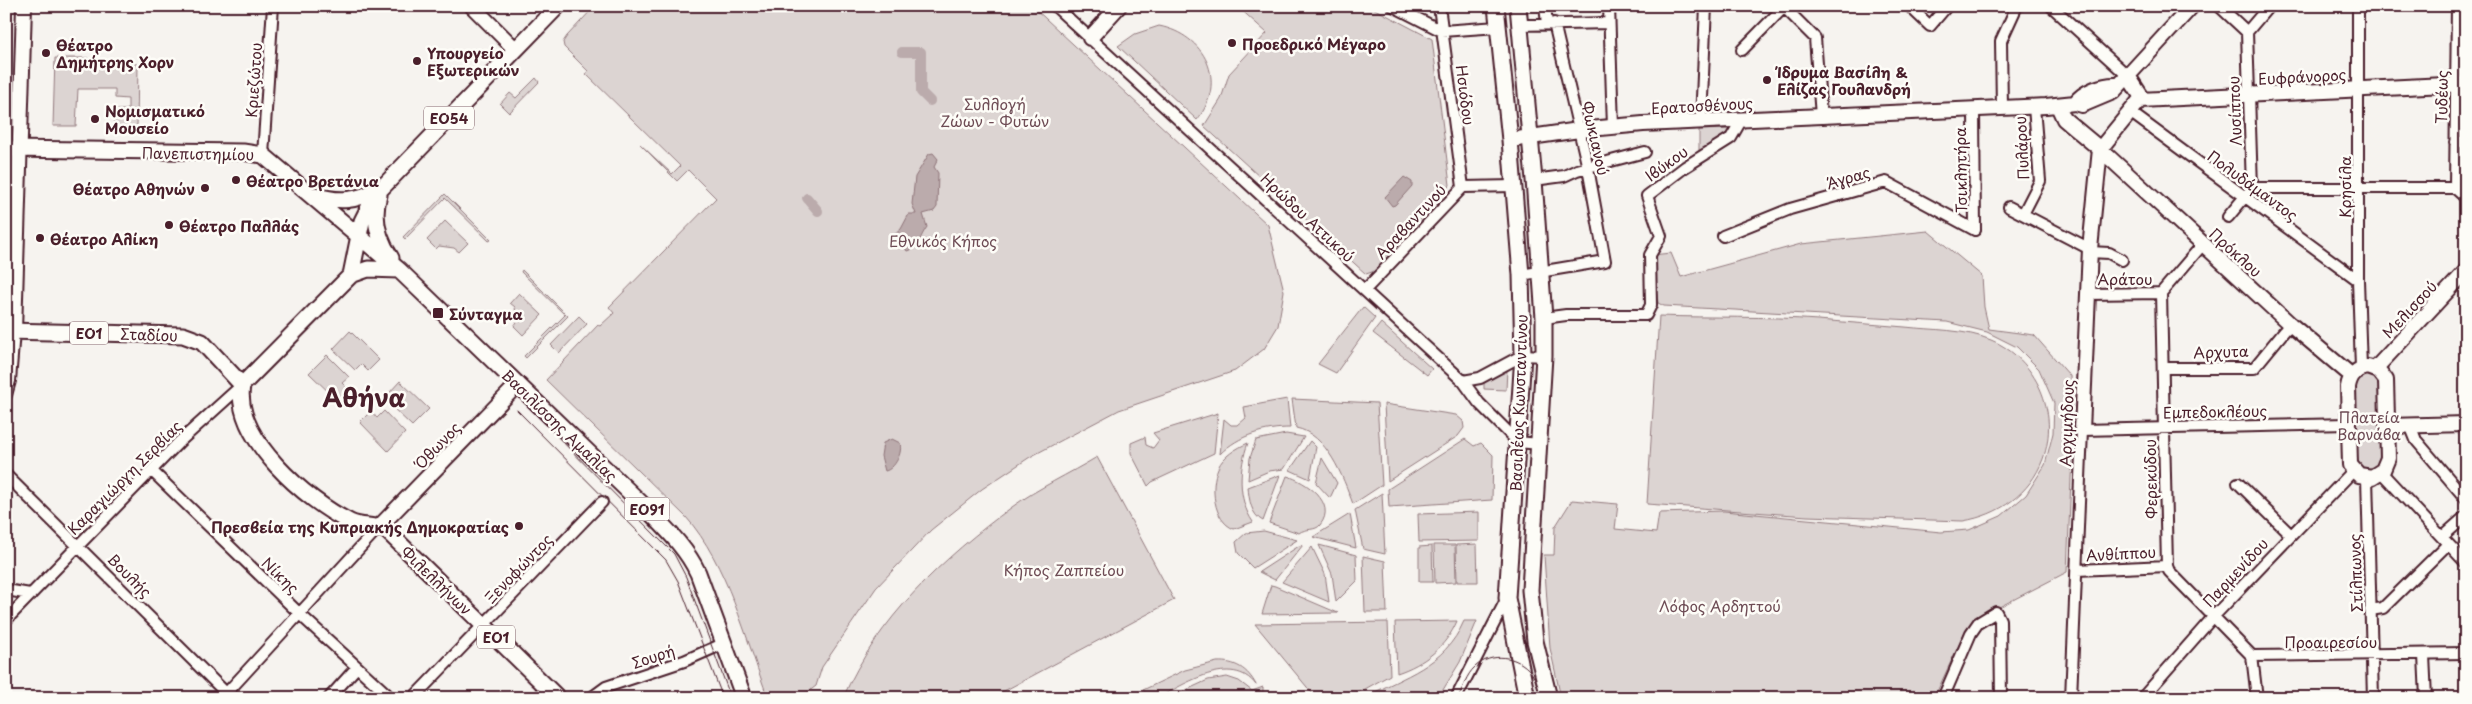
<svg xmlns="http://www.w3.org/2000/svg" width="2472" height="704" font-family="'Playpen Sans',sans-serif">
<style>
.green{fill:#dcd4d2;stroke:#937a7e}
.water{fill:#bbabac;stroke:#8e7378}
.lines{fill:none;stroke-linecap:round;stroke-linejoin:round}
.canal{stroke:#bbabac;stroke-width:10}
.street-casing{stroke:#4a1f2b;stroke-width:14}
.secondary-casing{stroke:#4a1f2b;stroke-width:18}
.primary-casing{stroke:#4a1f2b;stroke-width:19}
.street{stroke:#fdfcf7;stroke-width:10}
.secondary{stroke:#fdfcf7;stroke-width:14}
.primary{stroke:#fdfcf7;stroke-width:15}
.tram{stroke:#4a1f2b;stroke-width:1}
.poi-dot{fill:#4a1f2b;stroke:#fdfcf7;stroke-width:2}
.labels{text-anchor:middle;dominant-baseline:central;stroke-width:5;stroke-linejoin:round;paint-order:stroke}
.shield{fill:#fdfcf7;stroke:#806168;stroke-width:1}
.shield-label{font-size:14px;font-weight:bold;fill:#4a1f2b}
.poi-label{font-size:15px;font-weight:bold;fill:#4a1f2b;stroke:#fdfcf7;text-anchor:start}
.street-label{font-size:15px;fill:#4a1f2b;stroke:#fdfcf7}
.park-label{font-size:15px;fill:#6e4c55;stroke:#fdfcf7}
.town-label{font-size:25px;font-weight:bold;fill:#4a1f2b;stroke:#fdfcf7}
</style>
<rect width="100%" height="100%" fill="#f6f3ef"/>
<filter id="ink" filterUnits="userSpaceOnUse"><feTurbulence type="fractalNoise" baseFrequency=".02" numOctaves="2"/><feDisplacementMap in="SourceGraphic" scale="10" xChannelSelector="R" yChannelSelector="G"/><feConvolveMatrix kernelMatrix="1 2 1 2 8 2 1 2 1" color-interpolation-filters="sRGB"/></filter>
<g filter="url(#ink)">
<path class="green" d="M595 6H1032L1268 225 1284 291 1278 326 1264 349 1235 371 1119 410 1030 457 982 489 931 530 876 588 822 667 816 686 800 698H768C746 639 727 563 686 517L546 380 598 325 600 326 614 313 609 307 716 198 688 170 677 181 640 144 672 174 680 166 586 74 588 71 564 47 563 42 567 36Z
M1237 6H1369L1432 39 1450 185 1375 271 1366 274 1204 126 1221 99 1229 74 1267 33Z
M1159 26C1205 35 1228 81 1197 120L1118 46 1135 34Z
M55 58H88L89 63 138 64 137 127H114V110H128V99L115 98V89H78L76 126H53Z
M536 78 539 82 509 113 500 104 510 93 516 98Z
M1729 129V137L1699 157V130Z
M445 194 491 240 489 241 445 198 405 239 403 237Z
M445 221 468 243 459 252 454 248 439 246 436 249 427 240Z
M1928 231 1982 276 1984 307 1989 329 2034 335 2070 376 2073 433 2067 572 1976 619 1967 627 1934 698H1561L1550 648 1544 555H1554L1555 527 1572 500 1618 504 1615 529 1656 533 1659 513 1724 511 1941 532 1969 530 2001 516 2026 495 2045 465 2053 433 2054 403 2039 369 2017 347 1987 332 1947 322 1664 306 1658 303 1652 255 1671 253 1681 277 1801 244Z
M522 270 568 316 526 358 524 356 565 315 521 272Z
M519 293 542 315 523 335 514 326 517 322 515 307 510 303Z
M1363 307 1375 318 1336 373 1318 364Z
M579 316 587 324 559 353 551 345Z
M1659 316C1712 318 1765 316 1818 320 1847 322 1876 325 1905 327 1932 330 1965 329 1991 340 2036 359 2060 412 2043 459 2030 494 1999 515 1963 521L1807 516 1647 504Z
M1381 323 1432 369 1427 375 1373 333Z
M350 331 379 360 368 371 361 364 355 370 333 349Z
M327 355 349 377 342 383 349 390 338 401 309 373Z
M1507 369 1506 390 1484 389V383Z
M2366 372 2381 377 2385 458 2373 473 2356 467 2353 387 2357 377Z
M400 381 429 409 412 426 390 405 396 399 390 392Z
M1287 399 1290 428C1265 428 1239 435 1220 454L1224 419 1231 425H1238L1246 418 1244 407Z
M1292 399 1377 403 1382 485 1353 504C1343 477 1327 434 1296 428Z
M1384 404 1456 415 1463 421 1464 428 1458 436 1388 481Z
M371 411 377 418 384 411 405 433 388 451 360 422Z
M1218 413 1214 453 1152 482 1148 486 1131 453V443L1145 437 1146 445 1153 448 1159 440 1153 433Z
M1286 434 1304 437 1284 469 1269 471 1248 480 1250 458 1256 440Z
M1465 439 1474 446 1481 443 1493 455 1492 500 1389 507 1388 489Z
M1310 441 1316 447 1310 479 1290 470Z
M1248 443C1239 467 1237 499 1253 522L1234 529C1213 521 1210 486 1218 468 1223 456 1237 448 1248 443Z
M1097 457 1174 600 991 698H843C877 619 944 557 1012 507 1038 488 1069 474 1097 457Z
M1322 458 1337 483 1330 498 1316 483Z
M1280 475 1263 521C1251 515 1249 499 1248 487Z
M1287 476C1305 481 1338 503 1320 525 1316 531 1305 528 1299 533L1269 523Z
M1382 493 1385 554 1363 549 1355 510Z
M1479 512V541L1419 542 1418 514Z
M1350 514 1356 548 1313 537Z
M1264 531 1297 540 1253 568 1238 553 1236 542 1246 533Z
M1477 544 1478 582H1457L1456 545Z
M1303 545 1275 580 1259 572 1299 546Z
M1319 545 1356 555 1357 581 1336 602 1332 574Z
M1434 545H1455L1456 582 1435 583Z
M1432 546 1433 582H1419V547Z
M1312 547 1325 574 1329 602 1282 582Z
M1363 556 1385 561 1387 612H1365Z
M1271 585 1275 586 1338 613 1262 614Z
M1457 621C1446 647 1424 664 1397 673L1395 622Z
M1464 621H1477L1460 662 1438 698H1364C1405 675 1444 667 1464 621Z
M1388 622 1390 675 1349 698H1316L1255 624Z
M1217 662C1235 661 1248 669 1256 685 1232 653 1184 684 1158 698H1152L1143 690 1185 670Z
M1227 677 1239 681 1252 691 1263 687V698H1169L1208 680Z"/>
<path class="water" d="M933 153 938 159 934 167 938 173 937 207 934 211 923 214 927 227C920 236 919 248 907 251L901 243 894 242 893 236 901 229 909 214H916L912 204 915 177 929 154Z
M1404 177 1412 182V186L1395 205 1392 206 1385 197Z
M892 439 900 443C903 452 895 469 885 471L881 456 883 443Z"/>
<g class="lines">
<path class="canal" d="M902 52H921V92L930 101
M807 198 818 211"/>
<defs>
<path id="street" d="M1055 6 1463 381 1479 403 1518 442 1539 444
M1393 6 1442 31 1498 27
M1439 6 1463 187
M1545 6 1547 24
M1609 6 1613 127
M1783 6 1815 38 1821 116
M1909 6 1930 26 1947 6
M2051 6 2128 76
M2219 6 2247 32
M2358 6V280L2361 368
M1520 25 1609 23
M2247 32 2252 188
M2247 32 2269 6
M1742 50 1784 7
M2002 108 2001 41 2017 6
M2130 112 2358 280
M1701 121 1706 6
M2455 142H2466
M263 155 273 6
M1534 180 1564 176 1577 170 1645 152
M2252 188H2455
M2455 188 2457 6
M2455 188 2466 198
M2009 207 2090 249
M2023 214 2040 181 2034 107
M2228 217 2248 193
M1723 236 1790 209 1886 182 1975 230 1974 109
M2090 252 2109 253 2122 260
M1521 275 1605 261 1588 168 1554 23
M1365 290 1463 187 1514 186
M2161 293 2167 566 2169 571 2252 656 2466 653
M2161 293 2203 244
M2088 294 2161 293
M1544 318 1566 315H1646L1651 305 1650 255 1661 236 1647 196 1685 167 1731 138 1742 119
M2164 368H2254L2290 324
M1463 381 1480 378 1523 355 1544 356
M6 395 10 381 14 331
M2410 425 2416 440 2466 499
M152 471 305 619 391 698
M2381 472 2466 563
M6 475 231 698
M2367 477 2373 698
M2238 483 2291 535
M2442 537 2466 516
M2077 570 2167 566
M6 590 30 594
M2370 610 2383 608 2448 544
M6 620 179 442 242 385
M2424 655 2426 698
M2252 656 2257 698
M223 697 379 527
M329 698 357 667
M413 698 602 502
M591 698 606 687 684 661 725 643
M1456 698 1507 598
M1943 698 1971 633 1978 623 1996 612 2000 620 2001 698
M2071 698 2082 430 2348 424
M2142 698 2214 616 2353 471"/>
<path id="secondary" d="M472 6 515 49
M1090 38 1119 6
M2128 76 2141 96 2140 100
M2140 100 2466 84
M2075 103C2084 91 2103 84 2118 85
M2058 106 2064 119 2100 149 2290 324 2352 376
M1510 140 1579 130 1643 124 2046 106 2075 103 2082 105 2113 92 2192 6
M2100 149 2140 100
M14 331 24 6
M2368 367 2379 371 2386 380 2388 458 2383 470 2372 477 2359 475 2350 465 2348 387C2350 375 2356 369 2368 367Z
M2375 369 2466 271
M2388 426 2466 424
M2082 430 2090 249 2100 149
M379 527 518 384"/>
<path id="primary" d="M1496 6 1510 140 1521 275 1523 355 1507 598 1527 698
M1518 6 1534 180 1544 318V356L1530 590 1535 641 1549 698
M6 149 243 152 263 155 399 270 645 507C665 528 686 547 698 573L744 698
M315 195C339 203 357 201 379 189
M379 195C372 218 378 239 391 258
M351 275 368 269 399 270
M6 331 183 335 202 342 242 385
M242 385 351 275 362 221 375 195 558 6
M242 385C233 438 307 501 350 522 362 528 376 524 387 531L558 698"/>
</defs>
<use href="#street" class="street-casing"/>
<use href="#secondary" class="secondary-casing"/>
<use href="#primary" class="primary-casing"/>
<use href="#street" class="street"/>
<use href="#secondary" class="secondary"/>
<use href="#primary" class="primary"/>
<path class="tram" d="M524 403 674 554 686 577 731 698
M517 410 666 560 678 581 723 698
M1458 698C1463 688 1466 675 1475 667 1491 652 1517 655 1531 672 1536 679 1538 689 1541 698"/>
</g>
</g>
<g class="poi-dot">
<circle cx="1232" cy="43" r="5"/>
<circle cx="46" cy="53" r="5"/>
<circle cx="417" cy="61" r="5"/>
<circle cx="1767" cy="80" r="5"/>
<circle cx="95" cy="119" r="5"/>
<circle cx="236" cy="180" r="5"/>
<circle cx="205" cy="188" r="5"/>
<circle cx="169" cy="225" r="5"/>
<circle cx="40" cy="238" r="5"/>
<rect x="432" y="307" width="12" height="12" rx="2.5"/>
<circle cx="519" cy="526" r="5"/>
</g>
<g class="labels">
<g class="shield">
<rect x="424" y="106.5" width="50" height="23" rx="4"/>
<rect x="70" y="321.5" width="38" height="23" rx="4"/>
<rect x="624.5" y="497.5" width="45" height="23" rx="4"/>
<rect x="477" y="625.5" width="38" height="23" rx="4"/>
</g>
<g class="shield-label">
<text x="449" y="118">ΕΟ54</text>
<text x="89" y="333">ΕΟ1</text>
<text x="647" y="509">ΕΟ91</text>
<text x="496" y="637">ΕΟ1</text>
</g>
<g class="poi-label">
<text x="1242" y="43">Προεδρικό Μέγαρο</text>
<text x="56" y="44">Θέατρο<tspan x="56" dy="17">Δημήτρης Χορν</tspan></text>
<text x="427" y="52">Υπουργείο<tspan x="427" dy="17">Εξωτερικών</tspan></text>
<text x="1777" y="71">Ίδρυμα Βασίλη &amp;<tspan x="1777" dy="17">Ελίζας Γουλανδρή</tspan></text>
<text x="105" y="110">Νομισματικό<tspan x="105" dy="17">Μουσείο</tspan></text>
<text x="246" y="180">Θέατρο Βρετάνια</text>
<text x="195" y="188" text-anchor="end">Θέατρο Αθηνών</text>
<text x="179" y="225">Θέατρο Παλλάς</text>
<text x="50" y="238">Θέατρο Αλίκη</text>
<text x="449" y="313">Σύνταγμα</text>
<text x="509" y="526" text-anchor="end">Πρεσβεία της Κυπριακής Δημοκρατίας</text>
</g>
<g class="street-label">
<text transform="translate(2302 76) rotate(-3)">Ευφράνορος</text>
<text transform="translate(253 80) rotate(-86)">Κριεζώτου</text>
<text transform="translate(1466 95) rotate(83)">Ησιόδου</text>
<text transform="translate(2441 97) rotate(-89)">Τυδέως</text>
<text transform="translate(1702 105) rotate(-3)">Ερατοσθένους</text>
<text transform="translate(2234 111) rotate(-92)">Λυσίππου</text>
<text transform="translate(1596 138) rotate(77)">Φωκιανού</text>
<text transform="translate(2021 148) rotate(-93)">Πυλάρου</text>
<text transform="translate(198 153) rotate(1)">Πανεπιστημίου</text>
<text transform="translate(1666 163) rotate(-36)">Ιβύκου</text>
<text transform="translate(1960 170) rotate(-91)">Τσικλητήρα</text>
<text transform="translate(1848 177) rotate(-16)">Άγρας</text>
<text transform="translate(2253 185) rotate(36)">Πολυδάμαντος</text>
<text transform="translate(2344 187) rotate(-90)">Κρησίλα</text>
<text transform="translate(1308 217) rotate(43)">Ηρώδου Αττικού</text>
<text transform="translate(1410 221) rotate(-47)">Αραβαντινού</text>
<text transform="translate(2236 252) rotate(42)">Πρόκλου</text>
<text x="2125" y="278">Αράτου</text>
<text transform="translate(2409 309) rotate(-47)">Μελισσού</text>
<text transform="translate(149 334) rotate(2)">Σταδίου</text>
<text transform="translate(2221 351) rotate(-2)">Αρχυτα</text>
<text transform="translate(1518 403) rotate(-88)">Βασιλέως Κωνσταντίνου</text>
<text transform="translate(2215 411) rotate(-1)">Εμπεδοκλέους</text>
<text transform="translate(2066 423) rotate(-88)">Αρχιμήδους</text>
<text transform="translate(560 425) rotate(44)">Βασιλίσσης Αμαλίας</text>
<text transform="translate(437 445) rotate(-46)">Όθωνος</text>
<text transform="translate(124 477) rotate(-45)">Καραγιώργη Σερβίας</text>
<text transform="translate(2150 479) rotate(-91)">Φερεκύδου</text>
<text transform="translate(2121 553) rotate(-3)">Ανθίππου</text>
<text transform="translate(518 568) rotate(-46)">Ξενοφώντος</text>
<text transform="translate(2235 572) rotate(-47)">Παρμενίδου</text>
<text transform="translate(2355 573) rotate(-92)">Στίλπωνος</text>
<text transform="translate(130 575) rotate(45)">Βουλής</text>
<text transform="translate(281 575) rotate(44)">Νίκης</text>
<text transform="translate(437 580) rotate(44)">Φιλελλήνων</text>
<text x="2331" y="641">Προαιρεσίου</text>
<text transform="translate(653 656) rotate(-18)">Σουρή</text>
</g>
<g class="park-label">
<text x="995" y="103">Συλλογή<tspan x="995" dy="17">Ζώων - Φυτών</tspan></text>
<text x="943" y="240">Εθνικός Κήπος</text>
<text x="2369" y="416">Πλατεία<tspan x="2369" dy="17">Βαρνάβα</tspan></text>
<text x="1064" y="569">Κήπος Ζαππείου</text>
<text x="1720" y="605">Λόφος Αρδηττού</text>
</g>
<g class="town-label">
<text x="364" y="397">Αθήνα</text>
</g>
</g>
<rect width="2472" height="704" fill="none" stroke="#fdfcf7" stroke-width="25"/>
<rect x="12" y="12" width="2447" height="679" fill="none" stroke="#4a1f2b" stroke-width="2" filter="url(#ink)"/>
</svg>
